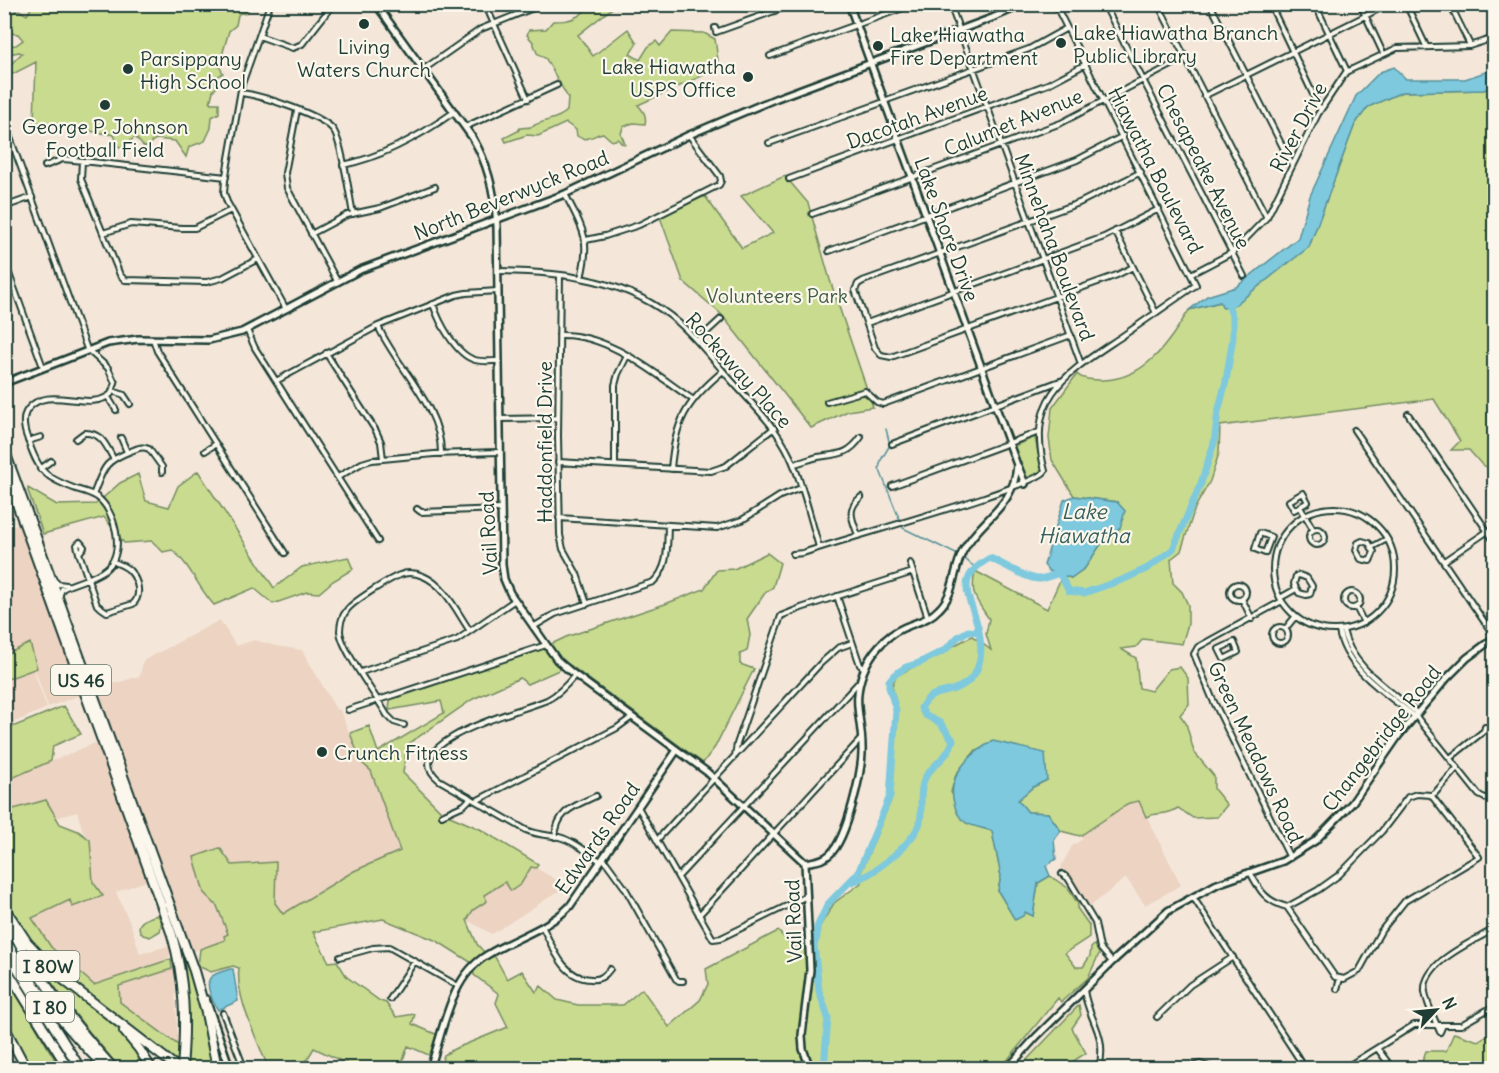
<svg xmlns="http://www.w3.org/2000/svg" width="1499" height="1073" font-family="Delius,sans-serif">
<style>
.built{fill:#ecd3c2}
.green{fill:#c9db8f;stroke:#748c62;stroke-width:1.5}
.water{fill:#7ec9de;stroke:#58919a;stroke-width:1.5}
.lines{fill:none;stroke-linecap:round;stroke-linejoin:round}
.stream{stroke:#58919a;stroke-width:1.5}
.river{stroke:#7ec9de;stroke-width:7}
.street-casing{stroke:#1f3d34;stroke-width:8}
.secondary-casing{stroke:#1f3d34;stroke-width:10}
.highway-casing{stroke:#1f3d34;stroke-width:12}
.street{stroke:#fbf7ec;stroke-width:4}
.secondary{stroke:#fbf7ec;stroke-width:5}
.highway{stroke:#fbf7ec;stroke-width:8}
.poi-dot{fill:#1f3d34;stroke:#fbf7ec;stroke-width:2}
.labels{text-anchor:middle;dominant-baseline:central;stroke-width:4.5;stroke-linejoin:round;paint-order:stroke}
.shield{fill:#fbf7ec;stroke:#61756b;stroke-width:1.5}
.shield-label{font-size:18px;font-weight:bold;fill:#1f3d34}
.poi-label{font-size:20px;fill:#1f3d34;stroke:#fbf7ec;text-anchor:start}
.street-label{font-size:20px;fill:#1f3d34;stroke:#fbf7ec}
.park-label{font-size:20px;fill:#415d46;stroke:#fbf7ec}
.water-label{font-size:21px;font-style:italic;fill:#37605e;stroke:#fbf7ec}
</style>
<rect width="100%" height="100%" fill="#f4e7d9"/>
<filter id="ink" filterUnits="userSpaceOnUse"><feTurbulence type="fractalNoise" baseFrequency=".0167" numOctaves="2"/><feDisplacementMap in="SourceGraphic" scale="12" xChannelSelector="R" yChannelSelector="G"/><feConvolveMatrix kernelMatrix="1 2 1 2 8 2 1 2 1" color-interpolation-filters="sRGB"/></filter>
<g filter="url(#ink)">
<path class="built" d="M18 524 83 694 48 707 35 670 37 668 30 643 5 655V530Z
M220 620 236 646 254 640 276 646 302 650 336 709 340 710 361 762 371 771 400 852 354 871 283 914 275 903 232 865 195 857 204 893 217 905 228 934 225 935 226 940 191 952 96 689 140 676 143 661Z
M33 670 47 708 5 726V681Z
M100 741 149 880 116 892 131 925 140 954 172 945 168 960 94 985 51 947 32 918 71 900 72 907 93 882 90 840 83 831 77 812 56 818 46 800 14 809 5 796 4 787 14 777Z
M1139 801 1181 885 1145 905 1126 878 1087 909 1061 867 1072 846 1083 839 1080 836 1129 803Z
M532 866 562 883 559 891 492 934 467 920 453 869H530Z
M172 969 174 970 178 1045 120 1002 119 986Z"/>
<path class="green" d="M33 5H252L245 14 241 13 238 15 236 25 229 31 219 66 223 73 217 77 221 83 213 91 210 103H219V113L212 117 211 128 205 141 189 147 186 157 175 141 156 139 151 142 150 146 144 147 135 137 123 147H119L114 135 34 122 36 62 13 74 6 71 14 61 22 53 19 52 4 55 5 46 16 45 23 40 18 34 7 33 5 31V15L19 10 27 15Z
M599 5H622L617 8 615 6 578 35 593 56 628 29 637 43 630 54 640 60 648 47 656 41 660 46 672 32 704 33 715 39 718 60 715 70 638 105C643 111 647 115 645 124L633 123 623 127 621 134 625 144 621 143 618 139 612 141 603 133C595 134 587 143 577 136L576 130 566 123 538 136 527 135 506 142 504 138 518 131 520 128C524 127 527 128 531 127 532 127 538 123 540 123 549 119 559 119 567 111L568 98 546 59 537 53 533 42 527 35 529 30 546 29 553 21C561 21 570 21 578 16 587 10 587 7 599 5Z
M1494 85V470L1482 465 1469 450H1451L1460 441 1434 399 1220 426 1219 453 1210 481 1195 508 1181 551 1171 559 1173 583 1182 592 1188 605V624L1182 644 1143 639 1136 647 1121 649 1136 658 1139 688 1151 691 1169 669 1180 667 1188 678 1189 704 1180 715 1186 723 1194 752 1214 776V789L1227 805 1217 817 1193 818 1178 808C1164 817 1158 811 1146 817L1139 801 1129 803 1080 836 1061 831 1048 813 1028 812 1017 800 1033 787 1047 780 976 750 956 774 951 792 966 823 992 831 1001 876 998 891 1015 919 1025 912 1033 916 1038 883 1050 876 1068 888 1078 904 1077 908 1089 925V937L1065 953 1076 967H1083L1090 956 1091 948 1095 944 1099 954 1088 978 1061 1002 1058 998 1001 1068H439L444 1055 454 1049 508 1027 496 1003 499 994 474 975 472 963 437 941 383 919 313 932 329 962 337 961 347 977 380 1001 386 1003 396 1017 415 1014 412 1024 438 1035 431 1056 408 1046 400 1068H346L348 1064 314 1048 302 1068H268C258 1040 235 998 239 968L233 966 211 972 198 966 200 949 225 940 224 936 228 934 217 906 204 893 194 857 220 848 232 865 276 862 275 903 283 914 354 871 400 851 371 771 361 762 350 733 369 726 378 752 444 713 441 701 389 710 390 700 539 650 566 637 665 604 704 589 717 570 734 569 767 553 780 563 773 587 765 593 747 619 750 635 747 651 740 654V664L754 669 715 747 703 763 570 665 527 684 520 678 473 699 407 745 403 773 443 813 480 829 538 864 536 868 531 867 521 884 511 891 505 882 484 895 487 901 473 910 467 920 477 944 483 951 495 957 507 979 522 971 536 992 541 986 557 1000 578 1005H623L642 989 669 1027 700 1000 708 984 706 969 778 931 793 947 811 941 834 903 861 883 860 875 891 800 898 711 892 686 896 676 972 636 991 650 986 634 989 619C976 599 970 596 975 571L1047 609 1062 576 1071 578 1085 568 1105 538 1120 528 1117 502 1074 496 1052 460 1049 438 1052 408 1077 374C1083 380 1094 380 1103 380 1146 379 1168 343 1189 310L1220 302 1309 247 1355 124 1368 107 1402 92 1484 90Z
M785 176 808 203 830 280 873 407 848 411 811 428 721 314 683 281 660 217 705 196 742 248 773 233 741 196Z
M1033 438H1035L1042 471 1026 480 1014 446Z
M198 471 274 588 302 567 348 557 353 569 333 581 319 593 307 592 273 604 254 588 214 605C198 588 190 564 172 550L163 552 152 541 124 543 104 517 43 534 28 491V488L57 505 96 504 120 483 138 474 146 501 169 507 178 486Z
M30 643 37 668 5 680V655Z
M64 706 81 734 53 746 51 761 14 777 5 787V730Z
M5 796 14 809 46 800 60 824 78 831 90 840 93 882 103 896 72 907 70 900 32 918 51 947 94 985 171 959 172 969 119 986 120 1002 178 1045V1060L174 1062 79 989 43 958 13 917 5 899Z
M157 915 162 920 160 931 150 937 143 935C132 923 147 918 157 915Z
M171 915 197 992 214 1068H186C191 1010 189 971 169 916Z
M19 934 65 984 129 1038 149 1068H120C81 1023 51 985 19 934Z
M4 973 60 1068H33L29 1063 5 1019Z
M1079 1005 1081 1015 1072 1028 1086 1053 1063 1068H1019Z
M1494 1031V1068H1426L1422 1062 1426 1051H1446L1454 1033 1478 1041Z"/>
<path class="water" d="M1394 67 1406 79H1465L1494 69V85L1484 90 1402 92 1368 107 1355 124 1309 247 1236 304 1223 308 1220 302 1189 310 1207 296 1236 287 1298 238 1310 196 1356 96 1380 72Z
M1074 496 1117 502 1125 511 1120 528 1105 538 1085 568 1071 578 1049 571 1044 565 1064 500Z
M993 741 1045 753 1047 780 1033 787 1018 800 1028 812 1048 813 1061 831 1054 840 1056 859 1046 866 1050 876 1038 883 1033 916 1025 912 1023 916 1015 920 998 891 1001 876 992 831C984 828 972 827 965 822 958 817 956 811 954 803 946 775 971 753 993 741Z
M230 969H233L238 1001 218 1010C213 1003 204 984 211 977 215 973 224 971 230 969Z"/>
<g class="lines">
<path class="stream" d="M886 429 890 445 881 460 879 468 903 528 958 555
M962 557 976 568"/>
<path class="river" d="M852 882C872 876 914 843 920 822 923 808 918 789 926 776 934 763 949 757 953 740L940 723 925 715 921 708C923 705 926 699 930 697 935 693 946 692 952 690 980 681 984 657 979 632
M824 1068 828 1017 819 991 814 945 817 937V927L828 904 858 873 890 796 896 710 889 687V681L894 675 906 667 919 663 945 650 958 637 968 631 979 632C973 599 950 580 990 558 1002 563 1028 580 1040 579 1046 578 1053 575 1059 573L1069 591 1084 593 1122 580 1148 568 1173 549 1201 483 1214 443 1218 412 1226 381 1233 337V319L1228 304 1234 301"/>
<defs>
<path id="street" d="M270 4 259 36 293 48 302 44 328 11 330 4
M485 4 528 99
M950 4 1081 364
M1104 4 1244 276
M1158 4 1266 216
M1210 4 1292 165
M1270 4 1320 109
M1315 4 1347 71
M1360 4 1383 53
M1406 4 1426 46
M1450 4 1470 45
M715 28 716 32 794 4
M259 36 242 84 225 181 224 193 227 202 286 309
M770 56 914 4
M424 69 481 29 543 4
M241 93C260 95 326 116 334 131 343 147 349 194 353 214
M1204 96 1389 4
M884 101 1029 49 1067 28
M297 110 285 173 287 188 337 281
M4 121 87 349 108 368 115 383 111 394C89 413 48 384 28 409 21 418 24 430 28 440 39 472 44 477 76 489 83 491 91 493 97 497 115 510 126 552 107 568 95 579 76 581 62 589L59 597
M465 127 557 85
M769 143 884 102
M82 161 81 179 120 275 125 280 207 282 222 278 258 259
M343 165C383 157 420 136 454 112
M45 166 63 159 74 160 226 177
M789 179 1048 84 1086 64
M565 194C583 229 591 238 581 278
M4 207 32 197
M812 214 1061 123 1185 58
M1115 231 1156 313
M103 233 131 224 182 228H195L231 210
M311 234 347 215 380 208 435 187
M586 240 605 236 639 225 719 185 721 181 720 176 689 135
M829 251 1077 160 1123 136
M4 260 43 367
M1133 267 1117 275 891 357 881 355 875 348 855 290 858 284 863 281 1079 203 1141 172
M499 271C562 272 629 279 679 323 698 340 714 361 731 380 752 404 776 426 790 456 803 484 810 517 819 547
M1191 274 1233 252 1267 217 1318 114 1346 72 1397 48 1469 46 1494 38
M560 275 558 436 560 535 563 549 577 574 587 604
M433 304C439 322 456 355 475 360 482 362 491 361 499 361
M867 323 1104 237 1159 209
M378 326C396 367 442 407 441 454
M247 330 255 348 378 541
M559 335C608 333 654 373 692 399
M153 339 157 351 285 553
M697 341 721 319
M326 353 376 431 381 442 383 459
M276 381 378 326 456 295 466 293 498 291
M113 391 124 395 130 404
M108 397 116 410
M827 402 865 391 877 402 883 404 1071 335
M1408 414 1494 541
M499 419 558 418
M1354 430 1494 636
M121 438 127 452
M76 439 84 433C101 432 106 445 113 458
M28 441 41 437
M892 444 1060 381
M205 451 216 444
M558 462 711 471 726 466 774 428
M794 464C802 462 810 459 818 457 837 454 848 456 861 437
M615 465V385L618 374 627 356
M40 469 51 461
M671 469C675 421 686 402 723 371
M338 477 362 463 372 460 434 454 499 452
M892 486 1039 432
M1303 493 1308 502 1294 510 1289 501Z
M93 495C104 468 103 462 131 451 138 448 142 446 149 449L162 467V472
M1300 507 1313 529
M1273 569a61 61 0 1 1 122 0a61 61 0 1 1-122 0Z
M417 509 421 512 500 509
M559 518 717 528 742 520 780 496 801 488
M1309 537a8 8 0 1 1 16 0a8 8 0 1 1-16 0Z
M1260 533 1271 537 1265 553 1255 549Z
M858 535C852 519 846 509 861 497
M1362 541 1369 543 1374 552 1370 561 1361 559 1356 550 1358 543Z
M80 542 84 547 79 553 77 545Z
M1372 547 1387 539
M79 553 97 605 107 612 133 604C142 595 138 580 130 571 126 566 118 564 112 561
M793 554 803 553C835 541 1036 487 1045 471 1025 396 1066 374 1121 337 1146 320 1171 302 1196 285L1055 4
M1444 561 1488 531
M910 563 928 618
M1299 575 1307 578 1312 586 1310 594 1306 595 1299 593 1294 584 1296 576Z
M53 579 58 584 67 585
M1230 592a8 8 0 1 1 16 0a8 8 0 1 1-16 0Z
M1344 600a8 8 0 1 1 16 0a8 8 0 1 1-16 0Z
M837 596 860 665 865 669
M1280 598 1296 589
M1242 599 1252 619
M1282 601 1198 647 1194 654 1212 698 1290 858
M1356 607 1364 623
M1272 635a8 8 0 1 1 16 0a8 8 0 1 1-16 0Z
M533 627 555 614 653 582C669 568 667 546 668 526
M1286 628 1295 617
M1343 630C1351 667 1389 689 1417 713
M1339 631C1345 669 1386 693 1414 716
M1234 642 1238 652 1224 659 1219 649Z
M361 672 457 640 515 600
M575 675C567 685 559 694 547 700 527 709 392 742 439 780L526 830C537 835 548 835 559 837 574 841 587 852 600 861
M348 710 546 645
M1415 715 1479 795 1485 798 1494 797
M404 725 394 722 387 715C377 697 341 649 340 631 340 624 342 616 347 610 352 602 391 578 400 575 407 572 416 573 423 576 445 585 457 612 470 631
M735 756 737 744 781 616 801 608 913 572
M1450 758 1484 731 1485 727
M476 801 617 728 632 717
M638 807 713 939 721 938 807 896
M442 815 464 805 471 798
M555 837C557 810 575 806 596 796
M657 840 821 663 838 648 852 643
M603 858 625 888 676 979 679 981H683
M1250 872C1260 891 1265 901 1287 907L1318 890 1339 875 1382 831 1408 797 1417 794 1431 795 1435 793 1457 768
M1062 874 1068 878 1095 923 1100 948 1112 962
M678 877 859 682
M1193 897 1305 1068
M1287 907 1335 977 1344 979 1359 971 1381 931 1405 901 1479 857 1431 795
M699 915 861 739
M542 926C553 947 563 979 591 979 600 980 605 976 610 969
M340 957 373 948 389 947 458 986
M1337 989 1340 979
M1084 990C1088 1020 1108 1034 1099 1068
M390 999 415 961
M223 1013 244 1068
M1157 1017 1190 985 1233 957
M1443 1025 1440 1032C1435 1020 1427 1005 1425 992 1422 962 1473 942 1494 929
M1377 1048 1392 1068
M1186 1068 1200 1064 1212 1068
M1345 1068 1414 1025H1461L1494 1006"/>
<path id="secondary" d="M376 4 472 137C488 163 495 195 497 226L502 565 504 579 510 593 557 660 571 672 707 772 805 863 810 970 802 1035 803 1049 810 1068
M4 383 108 343 138 339 209 340 242 332 360 270 565 194 689 135 777 98 992 18 1024 4
M1018 466 1025 484
M805 863C814 861 823 861 830 854 847 839 863 769 862 747 862 717 851 702 864 670 871 653 885 636 903 628 916 622 929 620 939 609 955 594 953 570 963 551 981 517 1014 509 1017 465L849 4
M206 999 230 1068
M430 1068C444 1031 449 978 487 955 514 938 548 929 570 906L677 750
M1008 1068 1036 1037 1112 962 1168 911 1217 884 1283 861 1315 841 1352 803 1399 735 1447 678 1467 658 1494 638"/>
<path id="highway" d="M4 449 194 971 206 1013 217 1068
M4 468 172 935C185 980 186 1022 182 1068
M4 907 27 942 60 977 178 1068
M7 922C36 975 73 1024 113 1068
M4 938C32 987 67 1029 106 1068
M6 950 80 1068
M4 965 68 1068
M4 1026 26 1068
M124 1031 139 1049 151 1068
M4 1065 7 1068"/>
</defs>
<use href="#street" class="street-casing"/>
<use href="#secondary" class="secondary-casing"/>
<use href="#highway" class="highway-casing"/>
<use href="#street" class="street"/>
<use href="#secondary" class="secondary"/>
<use href="#highway" class="highway"/>
</g>
</g>
<g class="poi-dot">
<circle cx="364" cy="24" r="6"/>
<circle cx="1061" cy="43" r="6"/>
<circle cx="878" cy="46" r="6"/>
<circle cx="128" cy="69" r="6"/>
<circle cx="748" cy="77" r="6"/>
<circle cx="105" cy="105" r="6"/>
<circle cx="322" cy="752" r="6"/>
</g>
<g class="labels">
<g class="shield">
<rect x="51" y="665" width="60" height="30" rx="4.5"/>
<rect x="16.5" y="951" width="63" height="30" rx="4.5"/>
<rect x="26" y="992" width="48" height="30" rx="4.5"/>
</g>
<g class="shield-label">
<text x="81" y="680">US 46</text>
<text x="48" y="966">I 80W</text>
<text x="50" y="1007">I 80</text>
</g>
<g class="poi-label">
<text x="1073" y="32">Lake Hiawatha Branch<tspan x="1073" dy="23">Public Library</tspan></text>
<text x="890" y="34">Lake Hiawatha<tspan x="890" dy="23">Fire Department</tspan></text>
<text x="364" y="46" text-anchor="middle">Living<tspan x="364" dy="23">Waters Church</tspan></text>
<text x="140" y="58">Parsippany<tspan x="140" dy="23">High School</tspan></text>
<text x="736" y="66" text-anchor="end">Lake Hiawatha<tspan x="736" dy="23">USPS Office</tspan></text>
<text x="105" y="126" text-anchor="middle">George P. Johnson<tspan x="105" dy="23">Football Field</tspan></text>
<text x="334" y="752">Crunch Fitness</text>
</g>
<g class="street-label">
<text transform="translate(917 117) rotate(-20)">Dacotah Avenue</text>
<text transform="translate(1013 122) rotate(-22)">Calumet Avenue</text>
<text transform="translate(1298 127) rotate(-62)">River Drive</text>
<text transform="translate(1204 166) rotate(63)">Chesapeake Avenue</text>
<text transform="translate(1156 170) rotate(63)">Hiawatha Boulevard</text>
<text transform="translate(511 195) rotate(-22)">North Beverwyck Road</text>
<text transform="translate(947 229) rotate(70)">Lake Shore Drive</text>
<text transform="translate(1055 247) rotate(70)">Minnehaha Boulevard</text>
<text transform="translate(739 370) rotate(48)">Rockaway Place</text>
<text transform="translate(544 442) rotate(-90)">Haddonfield Drive</text>
<text transform="translate(488 533) rotate(-93)">Vail Road</text>
<text transform="translate(1381 738) rotate(-52)">Changebridge Road</text>
<text transform="translate(1256 752) rotate(65)">Green Meadows Road</text>
<text transform="translate(597 838) rotate(-55)">Edwards Road</text>
<text transform="translate(793 921) rotate(-92)">Vail Road</text>
</g>
<g class="park-label">
<text x="777" y="295">Volunteers Park</text>
</g>
<g class="water-label">
<text x="1084" y="511">Lake<tspan x="1084" dy="24">Hiawatha</tspan></text>
</g>
</g>
<rect width="1499" height="1073" fill="none" stroke="#fbf7ec" stroke-width="24"/>
<rect x="12" y="12" width="1475" height="1049" fill="none" stroke="#1f3d34" stroke-width="2" filter="url(#ink)"/>
<g transform="translate(1436 1010) rotate(64)" stroke="#fbf7ec" stroke-width="4.5" paint-order="stroke">
<path d="M0-4.5L10 22L0 15L-10 22Z" fill="#1f3d34"/>
<text y="-9" font-size="16" font-weight="bold" text-anchor="middle" fill="#1f3d34">N</text>
</g>
</svg>
